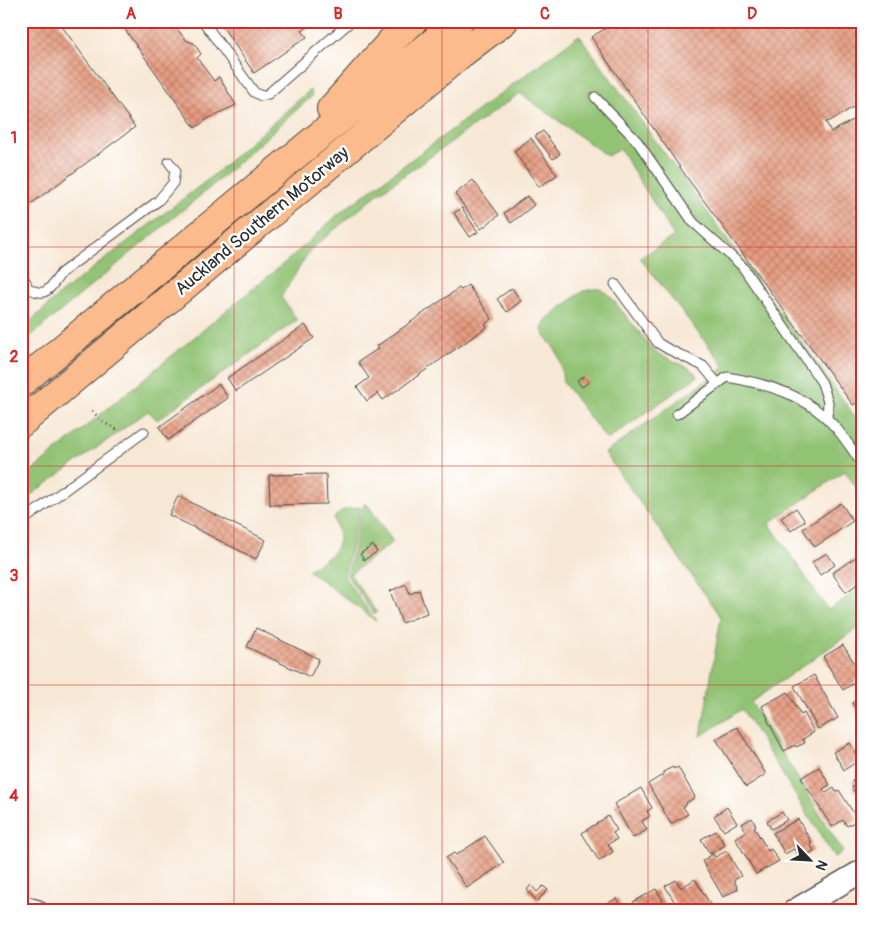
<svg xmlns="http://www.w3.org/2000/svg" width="883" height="932" font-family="Pangolin,sans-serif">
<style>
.green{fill:#92c374;stroke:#5e7750}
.building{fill:url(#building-cross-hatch)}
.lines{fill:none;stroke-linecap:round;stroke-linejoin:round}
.service-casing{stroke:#4a4744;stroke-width:11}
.minor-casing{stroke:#4a4744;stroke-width:20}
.tertiary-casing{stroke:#4a4744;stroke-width:25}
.motorway-casing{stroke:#4a4744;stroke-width:30}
.path{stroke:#4a4744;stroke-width:3;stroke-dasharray:1 4;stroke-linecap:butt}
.service{stroke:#fff;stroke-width:9}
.minor{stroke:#fff;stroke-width:18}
.tertiary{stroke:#fff;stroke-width:22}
.motorway{stroke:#fbbb8c;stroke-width:28}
.grid{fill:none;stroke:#d62828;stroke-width:1;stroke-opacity:0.55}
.labels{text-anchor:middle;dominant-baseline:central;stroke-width:5;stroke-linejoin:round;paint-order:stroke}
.street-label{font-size:18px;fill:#2b2b2b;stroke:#fff}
.neatline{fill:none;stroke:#d62828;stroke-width:2}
.grid-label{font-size:16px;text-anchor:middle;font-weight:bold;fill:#d62828}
</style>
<defs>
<pattern id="building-cross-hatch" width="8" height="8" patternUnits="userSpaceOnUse" patternTransform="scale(1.25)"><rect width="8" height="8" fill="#e69b80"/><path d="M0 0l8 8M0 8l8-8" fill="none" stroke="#bb7f69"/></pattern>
</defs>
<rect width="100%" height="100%" fill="#fff"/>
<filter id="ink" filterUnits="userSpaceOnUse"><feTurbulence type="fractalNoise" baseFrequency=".02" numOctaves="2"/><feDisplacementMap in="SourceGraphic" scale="10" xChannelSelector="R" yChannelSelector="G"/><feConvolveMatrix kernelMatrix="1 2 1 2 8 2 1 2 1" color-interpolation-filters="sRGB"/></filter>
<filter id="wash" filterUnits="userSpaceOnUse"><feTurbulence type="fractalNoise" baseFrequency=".0096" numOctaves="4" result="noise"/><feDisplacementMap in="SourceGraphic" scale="20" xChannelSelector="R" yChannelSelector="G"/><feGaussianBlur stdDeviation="1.12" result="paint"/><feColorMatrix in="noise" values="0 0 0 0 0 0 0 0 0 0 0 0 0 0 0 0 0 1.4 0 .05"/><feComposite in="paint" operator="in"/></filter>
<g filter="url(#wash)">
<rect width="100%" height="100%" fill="#f7e8d5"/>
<path class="green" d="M579 35 862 426V496L845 471 769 523 828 610 862 587V625L751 702 843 852 834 857 742 709 701 736 721 617 605 453 725 367 640 258 674 236 620 149 607 156 520 93 379 193 310 250 281 297 297 320 157 420 148 411 21 502V480L294 255 341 212Z
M310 90 312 96 219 180 21 344V330L61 293 210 178Z
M596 289H601L609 295 652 348 657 353 689 368 698 376 607 440 563 382 561 365 557 352 545 336 542 330 546 320 554 313 583 291Z
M364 504 368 505 393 542 350 574 377 613 374 614 347 576Z
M358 507 361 508 344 577 376 621 308 570C323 560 340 554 339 535 338 529 335 524 334 519 339 509 348 509 358 507Z"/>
<g id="blocks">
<path class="building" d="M37 21H58L135 127 28 206 21 196V33Z
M119 21H180L182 24 176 28 187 41 194 43 201 54 197 58 214 81 219 77 236 105 209 118 195 128Z
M222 21H317L302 31 307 37 254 73 220 23Z
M618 21H862V102L830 121 826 122 831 132 862 115V400L853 405 688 179 591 37Z
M543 131 560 154 553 159 535 136Z
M531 138 557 175 539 187 514 151Z
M473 180 499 215 481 229 455 194Z
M527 196 534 205 511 223 504 213Z
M462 208 478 232 470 237 454 213Z
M468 285 492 319 485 324 487 327 383 400 378 393 367 401 357 387 369 378 358 362 379 348 377 346 459 288 461 290Z
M512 288 521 301 507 312 497 299Z
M305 325 314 338 236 391 227 378Z
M584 376 589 382 582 387 577 381Z
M219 384 228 398 168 440 159 427Z
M326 474 327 504 270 505 269 475Z
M178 496 266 540 256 559 169 515Z
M841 503 853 521 815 547 803 529Z
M796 508 805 521 791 531 781 518Z
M373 545 377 552 364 560 360 554Z
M827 553 835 565 820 575 812 562Z
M862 553V581L846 592 832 573Z
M406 584 410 594 419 590 427 613 402 623 390 591Z
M256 628 319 659 310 677 247 647Z
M843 645 862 675 855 680 856 682 843 690 823 657Z
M814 675 838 718 818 729 794 686Z
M788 692 801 715 804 713 814 732 803 739 805 743 796 747 795 745 784 751 767 719 768 718 762 706Z
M862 697V719L852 703Z
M737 727 766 774 746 787 716 739Z
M850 743 860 760 844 770 833 752Z
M673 767 674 769 678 767 695 797 686 803 687 804 683 807 688 814 671 824 648 784 664 774 663 772Z
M819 767 830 785 823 789 826 793 834 788 836 792 839 790 858 820 847 826 843 820 832 827 801 778Z
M862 775V800L857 791 854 792 852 787 855 786 852 781Z
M641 788 652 808 647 811 650 816 642 821 647 830 633 838 614 804Z
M727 807 737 823 724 831 714 816Z
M782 812 787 820 771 829 767 821Z
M608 816 617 830 613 833 617 839 608 844 613 852 599 861 582 833Z
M752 818 756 826 754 827 768 851 771 849 779 861 756 874 735 838 746 832 742 824Z
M798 819 812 843 810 844 814 851 800 859 794 849 785 854 773 833Z
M716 831 725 845 710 854 701 839Z
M485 836 504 863 467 888 446 858 454 853 456 855Z
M727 851 741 876 734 880 738 889 723 897 702 861 713 854 715 857Z
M695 879 710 904 699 911H693L690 905 680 911 665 886 676 880 681 888Z
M531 885 537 892 543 886 548 890 537 901 527 890Z
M656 889 669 911H638L633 902Z
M617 898 624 911H601L599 908Z"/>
</g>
</g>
<g filter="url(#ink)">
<use href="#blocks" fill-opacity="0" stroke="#4a4744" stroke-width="1"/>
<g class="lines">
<defs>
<path id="service" d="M203 21 254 92 261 96 268 94 351 21
M595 97 637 141 693 222 742 266 822 383 828 402 827 419
M22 284C45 299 47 293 61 273L158 201 173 183 175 170 169 162
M615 284 658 343 668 349 703 366 718 384
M677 414 727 377C768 384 808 395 837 429 846 440 854 452 862 464
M21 522 144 432"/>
<path id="minor" d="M21 283 22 284"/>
<path id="tertiary" d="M21 907 36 911
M794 911 862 871"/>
<path id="motorway" d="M331 109 394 38 413 21
M21 383 275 172 459 21
M21 423 461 54 504 21"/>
</defs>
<use href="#service" class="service-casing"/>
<use href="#minor" class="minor-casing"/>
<use href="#tertiary" class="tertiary-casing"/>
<use href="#motorway" class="motorway-casing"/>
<path class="path" d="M21 314 29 325
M92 411 103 422 117 430"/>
<use href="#service" class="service"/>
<use href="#minor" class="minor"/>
<use href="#tertiary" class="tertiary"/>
<use href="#motorway" class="motorway"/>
</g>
</g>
<path class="grid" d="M234 21V911M442 21V911M648 21V911M21 247H862M21 466H862M21 685H862"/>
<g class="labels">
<g class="street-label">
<text transform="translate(262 221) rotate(-40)">Auckland Southern Motorway</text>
</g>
</g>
<rect width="883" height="932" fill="none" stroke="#fff" stroke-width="55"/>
<g transform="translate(810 860) rotate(115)" stroke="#ffffff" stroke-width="4" paint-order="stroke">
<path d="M0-4L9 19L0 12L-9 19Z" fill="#2b2b2b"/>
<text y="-8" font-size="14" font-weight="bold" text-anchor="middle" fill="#2b2b2b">N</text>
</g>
<rect x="28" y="28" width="828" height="876" class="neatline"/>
<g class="grid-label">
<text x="131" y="19">A</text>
<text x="338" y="19">B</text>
<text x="545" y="19">C</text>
<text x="752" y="19">D</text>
<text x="14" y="143">1</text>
<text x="14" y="362">2</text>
<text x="14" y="581">3</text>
<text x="14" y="801">4</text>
</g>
</svg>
